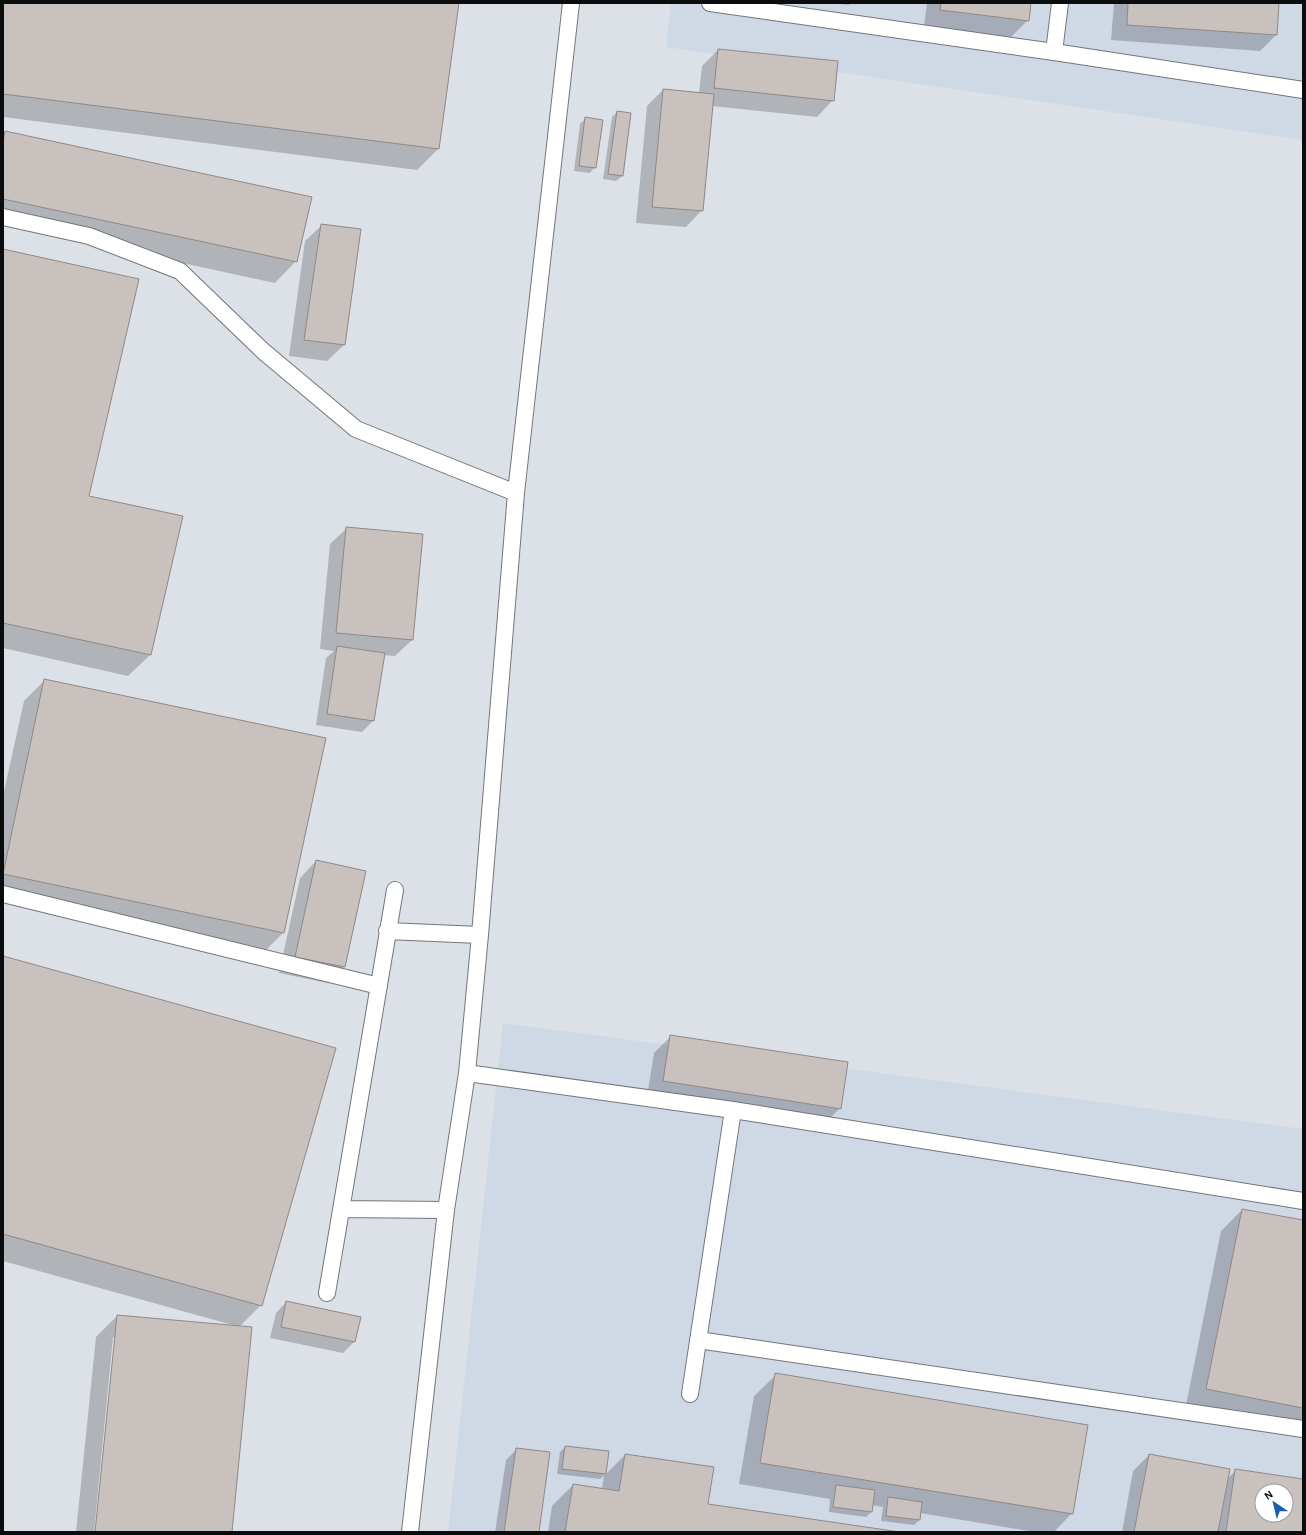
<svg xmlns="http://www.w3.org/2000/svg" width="1306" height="1535" font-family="'Alegreya Sans',sans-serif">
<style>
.built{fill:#cfd8e5;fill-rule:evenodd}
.shadow{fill:#0003;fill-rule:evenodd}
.building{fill:#c9c1be;stroke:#908885;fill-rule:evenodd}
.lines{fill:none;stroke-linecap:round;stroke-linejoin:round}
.service-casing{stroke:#72767c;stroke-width:18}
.service{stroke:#fff;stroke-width:16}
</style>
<rect width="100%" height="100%" fill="#dce1e7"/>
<path class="built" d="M671 3H1303V140L666 47Z
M503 1023 1303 1129V1532H448ZM1262 1491H1286V1515H1262Z"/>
<path class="shadow" d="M3 3H458L438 149 417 170 3 117Z
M830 3H850L849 5Z
M927 3H1030L1028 20 1011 37 924 26Z
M1114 3H1278L1276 35 1260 51 1111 40Z
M718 50 833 100 817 117 712 106 702 210 686 227 636 223 647 106 663 90 699 93 702 66Z
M617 112 622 176 616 181 603 179 612 117Z
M585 119 595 167 590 173 574 171 580 124Z
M5 133 296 261 275 283 3 224V135Z
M322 225 360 230 344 345 327 361 289 356 305 241Z
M3 250 88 496 182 517 150 655 128 676 3 648Z
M347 528 422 535 412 640 395 656 383 655 373 721 362 732 316 725 326 658 334 651 320 649 330 544Z
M45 680 325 739 283 933 262 954 3 900V796L24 701Z
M316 861 365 872 344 967 328 983 279 973 300 878Z
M3 957 261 1305 239 1327 231 1532H96L115 1337H113L94 1532H76L96 1337 117 1316 236 1326 3 1261Z
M671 1036 840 1108 824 1124 647 1097 654 1053Z
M1242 1210 1303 1221V1433L1185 1410 1221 1231Z
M286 1302 360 1318 354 1342 343 1353 270 1338 276 1313Z
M776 1375 1072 1513 1054 1532H1035L920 1513 919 1520 914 1525 881 1521 883 1507 872 1505 871 1512 866 1517 829 1512 830 1499 739 1484 754 1396Z
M565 1447 607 1452 605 1475 625 1455 713 1467 707 1504 893 1532H548L552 1506 573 1485 602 1489 604 1475 600 1479 557 1474 560 1452Z
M517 1449 538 1532H495L506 1460Z
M1149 1455 1227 1479 1236 1470 1303 1480V1532H1122L1133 1471ZM1262 1491H1286V1515H1262Z"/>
<path class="building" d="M3 3H459L439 149 3 94Z
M941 3H1031L1029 21 940 10Z
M1128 3H1279L1277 35 1127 25Z
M718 49 838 61 834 101 714 88Z
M663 89 714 94 703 211 652 207Z
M617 111 631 113 623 176 608 174Z
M585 117 603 120 596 168 579 166Z
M5 131 312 197 297 262 3 199V141Z
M321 224 361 229 345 345 304 340Z
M3 249 139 279 89 496 183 516 151 655 3 623Z
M346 527 423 534 413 640 336 633Z
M337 646 385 653 374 721 327 714Z
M44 679 326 738 284 933 3 874Z
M316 860 366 871 345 967 295 957Z
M3 956 336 1048 262 1306 3 1234Z
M670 1035 848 1062 841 1109 663 1081Z
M1242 1209 1303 1220V1408L1206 1389Z
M286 1301 361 1317 355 1342 281 1327Z
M117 1315 252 1327 232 1532H95Z
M775 1373 1088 1425 1073 1514 760 1463Z
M565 1446 609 1451 606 1474 562 1469Z
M516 1448 550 1452 539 1532H504Z
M625 1454 714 1467 708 1504 900 1532H565L573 1484 619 1491Z
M1149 1454 1230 1469 1218 1532H1134Z
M1235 1469 1303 1479V1532H1226ZM1262 1491H1286V1515H1262Z
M836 1485 875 1490 872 1512 833 1507Z
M888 1497 922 1502 920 1520 886 1516Z"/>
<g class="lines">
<defs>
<path id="service" d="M710 3 1054 52 1303 90
M1054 52 1060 3
M3 217 89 236 180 271 263 351 356 429 516 493
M3 894 379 986
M387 931 480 935
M467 1073 733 1110 1303 1201
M341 1209 446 1210
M327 1293 395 890
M698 1340 1303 1429
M690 1394 733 1110
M410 1532 446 1210 467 1073 480 935 516 493 571 3"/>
</defs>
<use href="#service" class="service-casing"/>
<use href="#service" class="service"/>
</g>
<rect width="1306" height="1535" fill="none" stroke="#0a0c0e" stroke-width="8"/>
<g transform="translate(1274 1503) rotate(325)"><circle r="19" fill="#ffffff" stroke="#9d9e9f"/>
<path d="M0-3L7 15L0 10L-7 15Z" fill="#185faf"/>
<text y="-6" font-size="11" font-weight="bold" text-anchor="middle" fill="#0a0c0e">N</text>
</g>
</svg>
